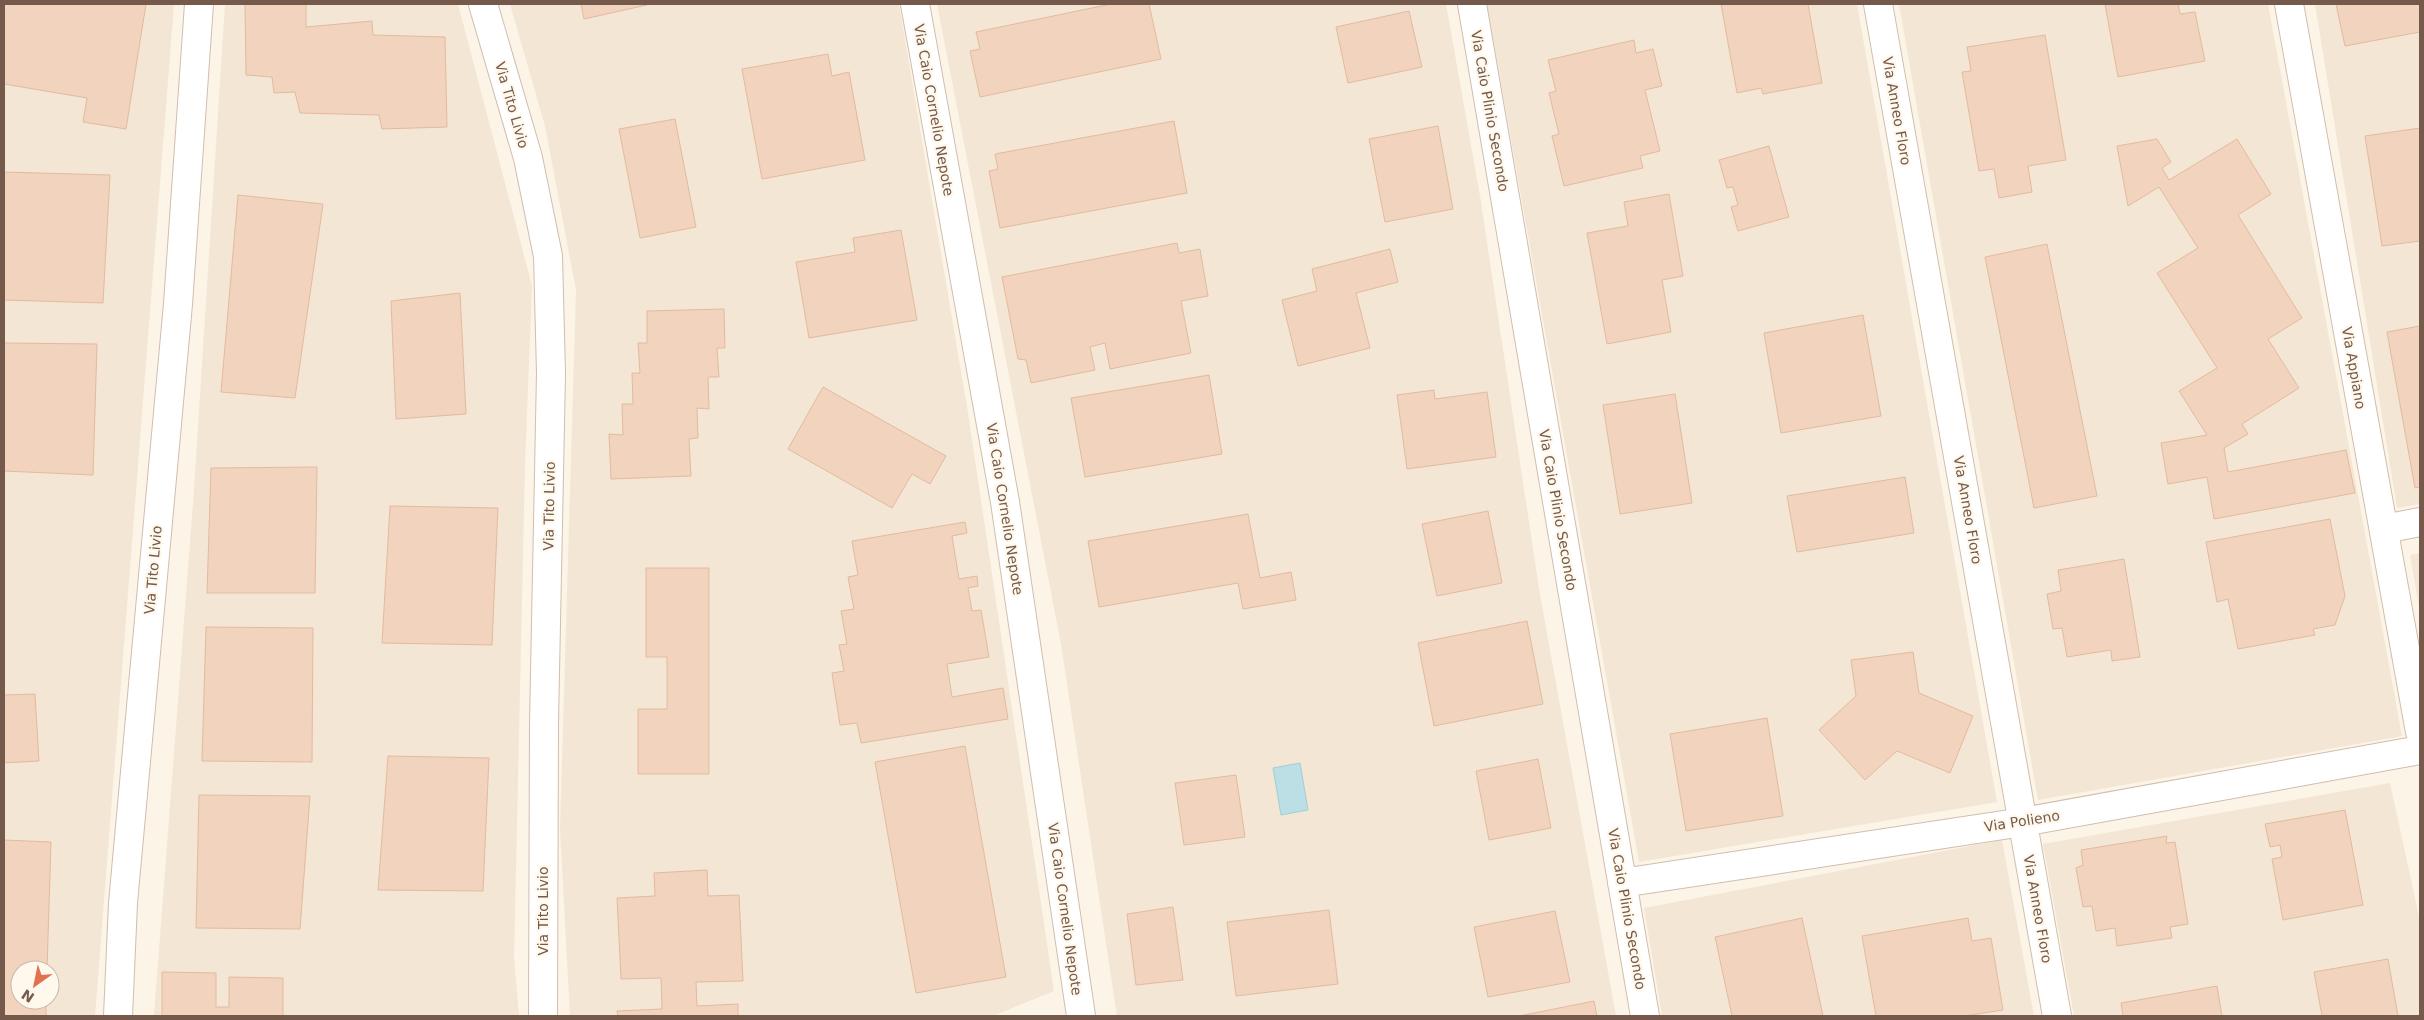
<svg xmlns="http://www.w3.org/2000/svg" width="2424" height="1020" font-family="'DejaVu Sans',sans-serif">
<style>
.residential{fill:#f3e6d5;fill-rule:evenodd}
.water{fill:#bbdfe5;stroke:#a1ced7}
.building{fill:#f1d3be;stroke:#e3ba9f}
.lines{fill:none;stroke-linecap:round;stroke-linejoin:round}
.minor-casing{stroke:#d0beaf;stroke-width:30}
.minor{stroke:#fff;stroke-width:28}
.labels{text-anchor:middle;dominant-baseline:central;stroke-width:4.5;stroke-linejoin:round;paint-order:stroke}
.street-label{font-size:14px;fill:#755a4b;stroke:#fff8ec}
</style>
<rect width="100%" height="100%" fill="#fcf4e6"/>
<path class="residential" d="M4 4H174L95 1016H4ZM20 970H50V1000H20Z
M225 4H458L532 286 525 465 514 958 519 1016H154L194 490Z
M510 4H899L968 413 1054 991 993 1016H570L560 829 576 290 545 126Z
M937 4H1446L1480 196 1539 589 1616 1016H1117L1061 644Z
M1487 4H1857L1997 802 1639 862Z
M1899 4H2268L2402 736 2038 800Z
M2315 4H2420V504L2397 508Z
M2420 553V613L2410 555Z
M2390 783 2420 921V1016H2074L2043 844Z
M2002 840 2034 1016H1662L1644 908Z"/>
<path class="water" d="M1300 763 1308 810 1281 815 1273 768Z"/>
<path class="building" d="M4 4H146L126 129 83 122 87 98 4 84Z
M245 4H306V27L372 21 373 35 445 37 447 127 382 129 379 115 300 113 295 92 274 93 272 77 246 75Z
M581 4H647V5L584 19Z
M1111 4H1149L1161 59 980 97 970 51 980 49 976 32Z
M1721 4H1808L1822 83 1763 94 1761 88 1737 93Z
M2105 4H2178L2180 14 2195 12 2205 61 2118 77Z
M2336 4H2420V32L2345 46Z
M1409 11 1422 67 1348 83 1336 27Z
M2045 35 2066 160 2028 166 2032 192 1999 198 1994 169 1979 171 1962 72 1971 71 1967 47Z
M1634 40 1636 53 1653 49 1662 86 1645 90 1660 151 1640 156 1643 168 1564 186 1552 136 1559 134 1549 93 1556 91 1548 60Z
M828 54 832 76 849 72 865 160 762 179 742 69Z
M675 119 696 227 640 238 619 129Z
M1174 121 1187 193 1000 228 989 171 998 169 995 154Z
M1438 126 1453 209 1385 222 1369 139Z
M2420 128V241L2382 246 2365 136Z
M2157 139 2171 162 2162 168 2169 180 2237 139 2271 194 2238 215 2302 318 2268 339 2299 388 2242 424 2248 434 2224 448 2228 472 2346 450 2355 493 2214 519 2207 477 2168 484 2161 443 2207 435 2179 391 2217 368 2157 273 2198 248 2159 187 2128 206 2117 146Z
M1769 146 1789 217 1738 231 1731 207 1738 205 1733 187 1727 188 1719 160Z
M4 172 110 175 103 303 4 300Z
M1669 194 1683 276 1662 280 1671 332 1607 344 1587 233 1628 226 1624 202Z
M238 195 323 204 295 398 221 392Z
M901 230 917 320 809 338 796 262 855 252 853 238Z
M1177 243 1179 253 1200 249 1208 296 1181 301 1191 353 1110 369 1105 343 1090 347 1095 370 1031 383 1026 360 1018 359 1002 277Z
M2047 244 2097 496 2034 508 1985 257Z
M1390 249 1398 282 1356 293 1370 348 1298 366 1282 300 1317 291 1312 269Z
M460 293 466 414 396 419 391 301Z
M724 309 725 348H717L719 377H708L709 409 697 408 698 438 689 439 691 476 611 479 609 434 623 435 622 404H633L632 373H640L638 343H647V311Z
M1863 315 1881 416 1781 433 1764 333Z
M2420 326V487L2415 488 2387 332Z
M4 343 97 344 93 475 4 471Z
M1209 375 1222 454 1085 477 1071 398Z
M823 387 946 456 930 484 912 474 892 508 788 449Z
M1434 390 1435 399 1487 392 1496 457 1407 469 1397 395Z
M1675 394 1692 503 1620 514 1603 405Z
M317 467 315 593H207L211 468Z
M1905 477 1914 533 1797 552 1787 496Z
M390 506 498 508 492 645 382 643Z
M1488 511 1502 583 1437 596 1422 524Z
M1248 514 1260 578 1291 572 1296 600 1243 609 1238 583 1099 607 1088 541Z
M2330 519 2345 596 2335 625 2313 629 2315 635 2238 649 2228 599 2217 602 2206 542Z
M965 522 967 533 952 536 959 579 977 576 978 586 968 588 972 611 981 610 989 657 947 664 952 697 1003 688 1008 719 861 743 857 723 840 725 832 673 844 671 839 645 847 644 841 611 854 609 848 577 858 575 852 541Z
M2124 559 2140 657 2112 661 2111 650 2067 657 2062 628 2053 629 2047 594 2061 591 2058 570Z
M646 568H709V774H638V709H667V657H646Z
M1527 621 1543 704 1434 726 1418 643Z
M206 627 313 628 312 762 202 761Z
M1913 652 1919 693 1973 716 1950 773 1897 751 1865 780 1819 730 1856 696 1851 660Z
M35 694 39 761 4 763V695Z
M1767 718 1783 816 1686 831 1670 734Z
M965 746 1006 977 916 993 875 762Z
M388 756 489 758 483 891 378 890Z
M1538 759 1551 828 1489 840 1476 771Z
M1236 775 1245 837 1184 845 1175 783Z
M199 795 310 796 300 929 196 928Z
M2345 810 2363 905 2283 920 2272 859 2282 857 2280 845 2270 847 2265 824Z
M2167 836 2166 843 2175 842 2188 924 2170 927 2172 938 2117 946 2115 928 2096 931 2092 906 2083 907 2076 868 2083 865 2081 850Z
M4 840 51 842 47 970H20V1000H46V1016H4Z
M707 870 708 896 739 895 743 981 696 982 697 1006 738 1004V1016H618L617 1011 662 1009 661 978 621 979 617 898 655 896 654 873Z
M1173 907 1183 980 1136 985 1127 914Z
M1329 910 1338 984 1236 996 1227 922Z
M1555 911 1570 982 1488 997 1474 927Z
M1802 918 1823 1016H1732L1715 937Z
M1968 918 1972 941 1991 938 2003 1010 1965 1016H1876L1862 936Z
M2388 959 2398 1016H2322L2314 972Z
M162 972 216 973V1007H229V977L283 978V1016H162Z
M2217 986 2222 1016H2123L2121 1003Z
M1594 1001 1597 1016H1519Z"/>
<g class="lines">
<defs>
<path id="minor" d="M483 4 528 158 548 256 551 373 544 723 543 1016
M915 4 1005 502 1081 1016
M1472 4 1645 1016
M1878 4 2057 1016
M2289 4 2420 732
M2384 529 2420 522
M1622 883 2023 822 2420 750
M118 1016 123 903 178 304 199 4"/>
</defs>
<use href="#minor" class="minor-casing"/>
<use href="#minor" class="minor"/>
</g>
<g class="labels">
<g class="street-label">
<text transform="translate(512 105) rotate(74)">Via Tito Livio</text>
<text transform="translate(934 110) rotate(80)">Via Caio Cornelio Nepote</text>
<text transform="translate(1490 111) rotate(80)">Via Caio Plinio Secondo</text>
<text transform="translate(1897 111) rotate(80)">Via Anneo Floro</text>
<text transform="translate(2354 368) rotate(80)">Via Appiano</text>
<text transform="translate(549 506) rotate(-89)">Via Tito Livio</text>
<text transform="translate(1005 509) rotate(81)">Via Caio Cornelio Nepote</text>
<text transform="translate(1558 510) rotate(80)">Via Caio Plinio Secondo</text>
<text transform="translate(1968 510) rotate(80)">Via Anneo Floro</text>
<text transform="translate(153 570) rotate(-85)">Via Tito Livio</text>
<text transform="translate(2022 821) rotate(-9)">Via Polieno</text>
<text transform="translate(1065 909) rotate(82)">Via Caio Cornelio Nepote</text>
<text transform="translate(1627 909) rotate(80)">Via Caio Plinio Secondo</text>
<text transform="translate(2038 909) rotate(80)">Via Anneo Floro</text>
<text transform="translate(543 911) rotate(-90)">Via Tito Livio</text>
</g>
</g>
<rect width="2424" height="1020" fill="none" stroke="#755a4b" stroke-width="10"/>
<g transform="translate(35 985) rotate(213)"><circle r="24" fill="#fff8ec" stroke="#c8b9ac"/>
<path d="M0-4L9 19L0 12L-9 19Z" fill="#e3714e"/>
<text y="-8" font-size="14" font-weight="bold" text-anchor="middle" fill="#755a4b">N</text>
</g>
</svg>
